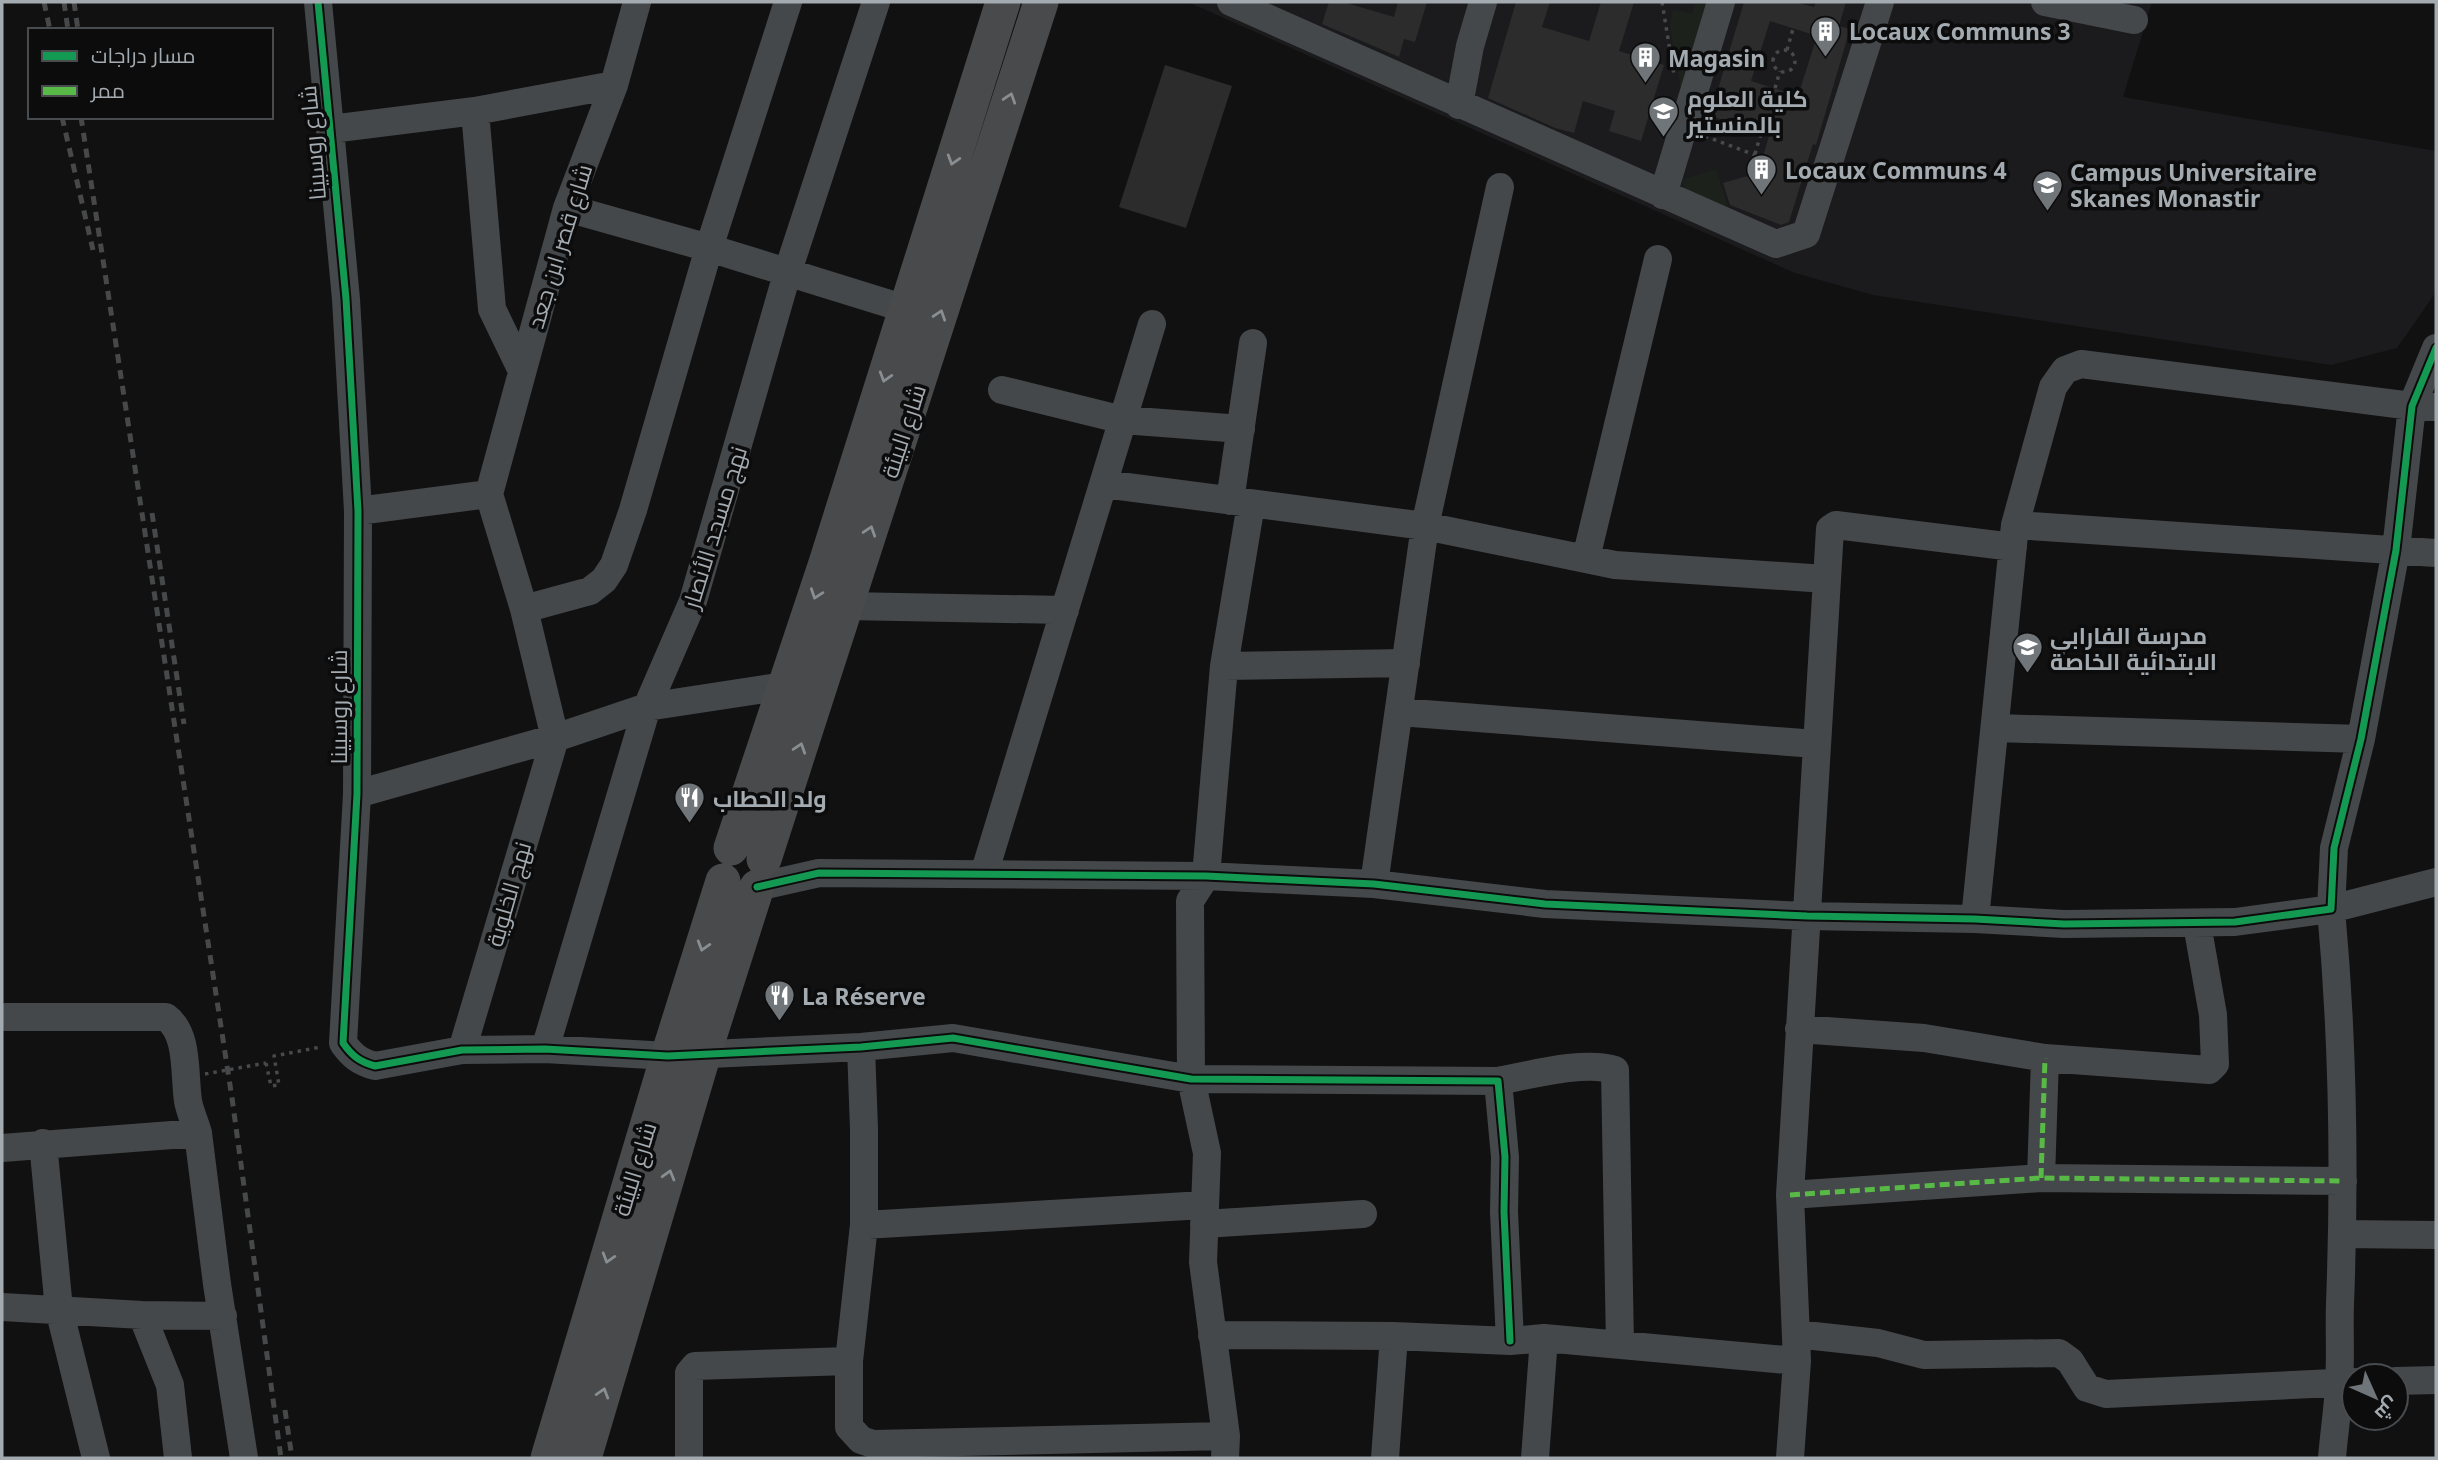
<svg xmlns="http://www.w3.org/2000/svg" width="2438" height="1460" font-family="'Noto Sans',Cairo,sans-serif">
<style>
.built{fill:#1b1b1d}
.green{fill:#1c211b}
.building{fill:#2c2c2c;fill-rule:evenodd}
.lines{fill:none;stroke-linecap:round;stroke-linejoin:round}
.path{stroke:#47494b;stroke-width:3.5;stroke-dasharray:3.5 5;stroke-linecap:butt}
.minor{stroke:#45484a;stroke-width:28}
.major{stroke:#484a4b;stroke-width:35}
.rail{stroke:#464849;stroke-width:5;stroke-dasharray:9 7;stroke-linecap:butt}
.path-bridge{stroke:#47494b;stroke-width:3.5;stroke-dasharray:3.5 5;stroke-linecap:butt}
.quiet{stroke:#58b947;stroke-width:5;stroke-dasharray:10 5;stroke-linecap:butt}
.cycleway-casing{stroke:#0c0c0d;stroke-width:11}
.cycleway{stroke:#139951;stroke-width:7}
.oneway{stroke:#888e92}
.labels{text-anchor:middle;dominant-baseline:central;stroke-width:7;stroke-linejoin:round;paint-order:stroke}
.poi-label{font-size:23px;font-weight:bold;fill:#a3abb1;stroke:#0c0c0d;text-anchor:start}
.street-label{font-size:23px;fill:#a3abb1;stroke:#0c0c0d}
</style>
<rect width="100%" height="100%" fill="#111"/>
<path class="built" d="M1188 2H2152L2123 97 2436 151V282L2434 295 2397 348 2331 365 1873 295 1795 273Z"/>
<path class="green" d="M1696 2H1714L1691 89 1680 86 1670 25 1673 9 1692 14Z
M1716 169 1729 210 1686 191 1682 180Z"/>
<path class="building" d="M1329 2H1343L1394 17 1398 2H1427L1415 42 1404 39 1399 57 1322 24Z
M1516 2H1550L1542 27 1589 41 1601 2H1634L1619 51 1664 65 1641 141 1609 131 1615 111 1583 101 1574 133 1555 128 1488 98Z
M1744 2H1795L1814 7 1816 2H1846L1839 26 1850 29 1816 145 1813 144 1789 222 1781 225 1730 205 1723 183 1758 173 1770 133 1710 116ZM1770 21 1817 36 1798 96 1751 81Z
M1165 65 1232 86 1186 228 1119 207Z"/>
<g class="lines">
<path class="path" d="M1662 2 1674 75
M1801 3V2
M1787 50 1793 29
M1773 61a11 11 0 1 1 22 0a11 11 0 1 1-22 0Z
M1775 88 1780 71
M1705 136 1755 155 1747 175
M1755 154 1764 123
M266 1063 271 1086 279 1085 274 1056 321 1047"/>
<path class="minor" d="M318 2 346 299 358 511 357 794 343 1043C352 1056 360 1062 375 1066L462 1050 545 1049 668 1056 861 1047 953 1038 1191 1079 1498 1081 1505 1157 1504 1212 1510 1341
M1231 2 1776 244 1806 234 1880 2
M2045 2 2134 20
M1459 105 1470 46 1483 2
M475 111 492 309 522 371
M331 129 475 111 614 85
M1663 195 1721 2
M567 208 709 248 906 309
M1002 390 1123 420 1241 429
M1104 484 1425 526 1615 565 1826 579
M489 494 567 208 614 85 637 2
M1230 501 1253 343
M358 511 489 494
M2015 525 2436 553
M1586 558 1658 259
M846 606 1065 610
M524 609 590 591 604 580 614 565 633 510 709 248 788 2
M1224 666 1406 663
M1399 712 1816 744
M1996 728 2361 739
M357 794 555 738 647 707 785 686
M984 874 1152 324
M1374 884 1425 526 1500 187
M757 887 819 873 1206 876 1374 884 1545 904 1807 916 1975 919 2064 924 2235 922 2331 909 2334 848 2361 739 2396 550 2412 406 2436 348
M1975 919 2015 525 2053 387 2065 370 2081 364 2412 406 2436 407
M6 1017H166C189 1034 184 1074 188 1101 190 1112 195 1122 198 1133
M1799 1029 1924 1038 2045 1058 2209 1070 2215 1064 2213 1015 2197 924
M861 1047 864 1129V1225L849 1361V1427L861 1440 873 1444 1226 1436
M545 1049 647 707 693 601 787 274 876 2
M462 1050 555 738 524 609 489 494
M1498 1081C1530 1075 1585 1060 1615 1070L1620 1345
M43 1143 59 1309 96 1458
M2 1148 198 1133 217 1284 244 1458
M2041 1178 2045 1058
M1790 1195 2041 1178 2343 1181
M1204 1224 1363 1214
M864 1225 1204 1205
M2343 1234 2436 1235
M2 1307 142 1315 223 1316
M142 1315 170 1385 178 1458
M1796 1334 1878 1343 1924 1355 2059 1353 2070 1361 2087 1388 2106 1394 2354 1382
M1212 1335 1394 1336 1510 1341 1544 1338 1797 1361
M2396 1381 2436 1380
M689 1458V1373L695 1366 849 1361
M1225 1458 1226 1436 1203 1262 1207 1153 1191 1079 1190 901 1206 876 1224 666 1251 504
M1385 1458 1394 1336
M1535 1458 1544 1338
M1790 1458 1797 1361 1790 1195 1830 529 1836 525 2013 547
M2332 1458C2334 1433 2338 1409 2339 1384 2341 1357 2339 1330 2340 1304 2345 1172 2343 1040 2331 909L2436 882"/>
<path class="major" d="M731 848 826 563 1003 2
M764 859 1041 2
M548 1458 668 1056 723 881
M584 1458 704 1053 757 887"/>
<path class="rail" d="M44 2 50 30
M64 2 68 30
M74 2 78 30
M62 117 93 250
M81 117 232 1098 281 1458
M152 513 184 724
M285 1410 292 1458"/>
<path class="path-bridge" d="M205 1074 266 1063"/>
<path class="quiet" d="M2041 1178 2045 1058
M1790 1195 2041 1178 2343 1181"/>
<defs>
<path id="cycleway" d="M318 2 346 299 358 511 357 794 343 1043C352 1056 360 1062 375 1066L462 1050 545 1049 668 1056 861 1047 953 1038 1191 1079 1498 1081 1505 1157 1504 1212 1510 1341
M757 887 819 873 1206 876 1374 884 1545 904 1807 916 1975 919 2064 924 2235 922 2331 909 2334 848 2361 739 2396 550 2412 406 2436 348"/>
</defs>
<use href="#cycleway" class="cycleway-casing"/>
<use href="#cycleway" class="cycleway"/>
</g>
<defs><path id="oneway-chevron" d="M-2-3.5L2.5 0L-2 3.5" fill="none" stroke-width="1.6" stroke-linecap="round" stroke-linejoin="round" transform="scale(1.75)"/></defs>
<g class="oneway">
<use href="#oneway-chevron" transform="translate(1010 98) rotate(-72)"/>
<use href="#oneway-chevron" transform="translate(953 160) rotate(107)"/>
<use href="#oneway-chevron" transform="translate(940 315) rotate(-72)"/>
<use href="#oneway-chevron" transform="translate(885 377) rotate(107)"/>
<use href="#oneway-chevron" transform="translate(870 531) rotate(-72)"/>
<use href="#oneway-chevron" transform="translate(816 594) rotate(109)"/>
<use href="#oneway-chevron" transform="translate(800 748) rotate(-72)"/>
<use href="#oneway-chevron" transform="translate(703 946) rotate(107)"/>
<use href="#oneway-chevron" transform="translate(669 1175) rotate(-74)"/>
<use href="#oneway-chevron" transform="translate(608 1258) rotate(107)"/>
<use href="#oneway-chevron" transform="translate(603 1393) rotate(-73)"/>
</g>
<defs>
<symbol id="building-pin" viewBox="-11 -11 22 30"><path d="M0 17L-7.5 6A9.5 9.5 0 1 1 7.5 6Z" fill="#707579" stroke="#0c0c0d"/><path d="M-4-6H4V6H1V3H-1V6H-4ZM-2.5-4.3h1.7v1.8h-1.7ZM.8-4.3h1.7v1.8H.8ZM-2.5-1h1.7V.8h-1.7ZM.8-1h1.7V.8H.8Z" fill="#fff"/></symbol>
<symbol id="university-pin" viewBox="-11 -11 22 30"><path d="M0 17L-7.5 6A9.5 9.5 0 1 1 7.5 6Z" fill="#707579" stroke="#0c0c0d"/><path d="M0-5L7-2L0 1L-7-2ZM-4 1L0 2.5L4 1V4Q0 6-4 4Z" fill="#fff"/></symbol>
<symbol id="school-pin" viewBox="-11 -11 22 30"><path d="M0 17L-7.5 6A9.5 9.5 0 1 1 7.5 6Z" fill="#707579" stroke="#0c0c0d"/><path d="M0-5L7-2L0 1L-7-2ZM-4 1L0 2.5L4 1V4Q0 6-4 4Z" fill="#fff"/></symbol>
<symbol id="restaurant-pin" viewBox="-11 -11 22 30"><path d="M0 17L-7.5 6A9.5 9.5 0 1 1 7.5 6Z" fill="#707579" stroke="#0c0c0d"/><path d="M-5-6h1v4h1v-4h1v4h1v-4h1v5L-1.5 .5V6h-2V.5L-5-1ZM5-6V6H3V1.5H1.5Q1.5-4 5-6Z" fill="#fff"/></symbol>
</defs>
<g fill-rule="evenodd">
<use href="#building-pin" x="1808" y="14" width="35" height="47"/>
<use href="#building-pin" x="1628" y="40" width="35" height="47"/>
<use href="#university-pin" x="1646" y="94" width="35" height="47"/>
<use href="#building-pin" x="1744" y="152" width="35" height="47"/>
<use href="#university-pin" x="2030" y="168" width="35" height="47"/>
<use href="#school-pin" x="2010" y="630" width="35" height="47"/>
<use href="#restaurant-pin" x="672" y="780" width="35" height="47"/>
<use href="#restaurant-pin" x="762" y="978" width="35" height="47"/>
</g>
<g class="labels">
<g class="poi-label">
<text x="1849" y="31">Locaux Communs 3</text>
<text x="1668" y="58">Magasin</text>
<text x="1687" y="98">كلية العلوم<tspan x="1687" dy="26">بالمنستير</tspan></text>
<text x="1785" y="170">Locaux Communs 4</text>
<text x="2070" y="172">Campus Universitaire<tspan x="2070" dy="26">Skanes Monastir</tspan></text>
<text x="2050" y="635">مدرسة الفارابي<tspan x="2050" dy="26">الابتدائية الخاصة</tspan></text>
<text x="713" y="798">ولد الحطاب</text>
<text x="802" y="996">La Réserve</text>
</g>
<g class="street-label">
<text transform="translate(312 143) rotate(-95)">شارع روسبينا</text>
<text transform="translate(559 246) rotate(-73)">شارع قصر ابن جعد</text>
<text transform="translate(903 431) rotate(-72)">شارع البيئة</text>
<text transform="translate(714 527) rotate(-73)">نهج مسجد الأنصار</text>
<text transform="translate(338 707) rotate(-90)">شارع روسبينا</text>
<text transform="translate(508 894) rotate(-74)">نهج الخلوية</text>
<text transform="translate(634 1169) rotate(-73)">شارع البيئة</text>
</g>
</g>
<rect width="2438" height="1460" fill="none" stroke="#a3abb1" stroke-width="7"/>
<rect x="28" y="28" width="245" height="91" fill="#0c0c0d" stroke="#484c4f" stroke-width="2"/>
<rect x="42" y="51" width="35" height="10" fill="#139951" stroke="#484c4f" stroke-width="2"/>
<text x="91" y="63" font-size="21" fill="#a3abb1">مسار دراجات</text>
<rect x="42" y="86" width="35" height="10" fill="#58b947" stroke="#484c4f" stroke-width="2"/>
<text x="91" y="98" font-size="21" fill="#a3abb1">ممر</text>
<g transform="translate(2375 1397) rotate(135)"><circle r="33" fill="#0c0c0d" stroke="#484c4f" stroke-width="2"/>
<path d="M0-5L12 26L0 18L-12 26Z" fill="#707579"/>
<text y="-10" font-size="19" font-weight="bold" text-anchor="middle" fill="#a3abb1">ش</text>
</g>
</svg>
